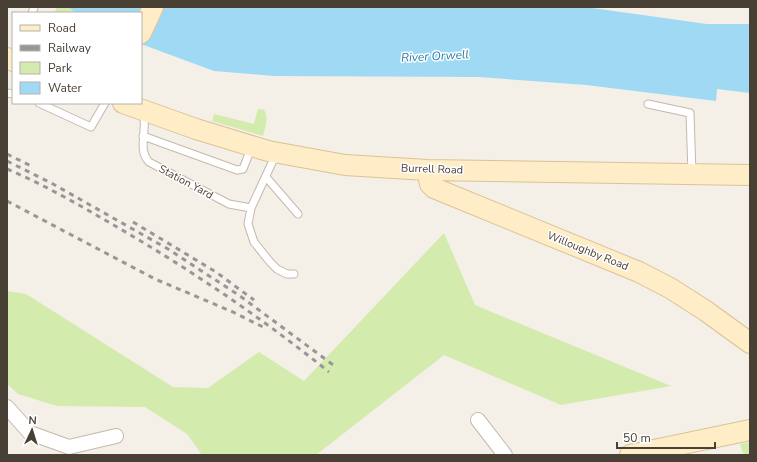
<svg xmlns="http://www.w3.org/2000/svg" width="757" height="462" font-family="'Nunito Sans',sans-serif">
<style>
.green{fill:#d4ebae}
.water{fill:#a0d9f4}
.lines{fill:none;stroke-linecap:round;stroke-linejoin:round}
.lane-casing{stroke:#c4b9ac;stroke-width:9}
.street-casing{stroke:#c4b9ac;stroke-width:16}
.secondary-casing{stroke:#dac396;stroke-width:22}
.lane{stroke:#fff;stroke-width:7}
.street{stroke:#fff;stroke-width:14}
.secondary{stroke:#ffedc7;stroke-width:20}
.rail{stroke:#979797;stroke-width:3;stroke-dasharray:5 5;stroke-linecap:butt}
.labels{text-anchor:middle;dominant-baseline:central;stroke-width:3;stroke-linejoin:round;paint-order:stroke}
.street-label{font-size:11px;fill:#483f35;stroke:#fff}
.water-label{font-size:12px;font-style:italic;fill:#267daa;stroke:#fff}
</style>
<rect width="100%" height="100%" fill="#f4efe7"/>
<path class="green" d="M57 7H68L76 13H54Z
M258 109H263C270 116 265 127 263 136L212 121 214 114 254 124Z
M444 233 475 305 671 386 561 405 444 355 316 455H202L187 434 145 407 57 406 18 394 7 384V291L26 294 173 387 208 388 259 352 304 381Z
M750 442V455H744L740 444Z"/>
<path class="water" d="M68 7H585L707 24H750V93L717 89 716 101 586 85 479 77 274 76 214 71 141 44V13H76Z"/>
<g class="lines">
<defs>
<path id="lane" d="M32 13 34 8 33 7
M7 93 13 94
M39 103 91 127 105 103
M648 104 690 113 692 174
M143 113C144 118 145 123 144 129 144 141 140 152 149 162L229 204 251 208
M143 136 237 170 243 169 252 146
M276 154 251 208 248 224 254 242 270 262 277 269 287 274H294
M266 177 298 214"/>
<path id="street" d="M7 407 30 433 69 447 116 436
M478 420 505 455"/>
<path id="secondary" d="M141 33 153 7
M7 58 13 61
M123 103 196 129 268 151 345 165 427 170 750 175
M427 170 430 184 434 188 639 272 670 288 706 311 750 343
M630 455 750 430"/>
</defs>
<use href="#lane" class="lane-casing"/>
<use href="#street" class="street-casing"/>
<use href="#secondary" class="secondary-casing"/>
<use href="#lane" class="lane"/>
<use href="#street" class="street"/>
<use href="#secondary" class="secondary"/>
<path class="rail" d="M7 154 31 166
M7 161 53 184 168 249 240 296 336 367
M7 169C45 185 81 206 117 227 191 270 262 318 329 372
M7 201 155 279 233 312 267 329
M133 222 216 272 254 300"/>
</g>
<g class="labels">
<g class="street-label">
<text transform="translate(432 169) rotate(2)">Burrell Road</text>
<text transform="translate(186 182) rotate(28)">Station Yard</text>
<text transform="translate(588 251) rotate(22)">Willoughby Road</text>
</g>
<g class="water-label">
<text transform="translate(435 56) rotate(-3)">River Orwell</text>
</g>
</g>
<rect width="757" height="462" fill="none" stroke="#483f35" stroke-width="16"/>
<rect x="12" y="12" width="130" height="92" fill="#ffffff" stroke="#b6b2ae"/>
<rect x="20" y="25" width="20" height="6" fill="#ffedc7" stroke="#b6b2ae"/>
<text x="48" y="32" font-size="12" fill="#483f35">Road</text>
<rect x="20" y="45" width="20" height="6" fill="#979797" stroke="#b6b2ae"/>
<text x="48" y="52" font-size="12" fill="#483f35">Railway</text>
<rect x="20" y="62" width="20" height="12" fill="#d4ebae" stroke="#b6b2ae"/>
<text x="48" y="72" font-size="12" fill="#483f35">Park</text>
<rect x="20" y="82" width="20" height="12" fill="#a0d9f4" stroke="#b6b2ae"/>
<text x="48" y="92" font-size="12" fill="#483f35">Water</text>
<g transform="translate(32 430) rotate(4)" stroke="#ffffff" stroke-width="3" paint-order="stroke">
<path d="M0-3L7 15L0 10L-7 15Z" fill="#483f35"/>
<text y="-6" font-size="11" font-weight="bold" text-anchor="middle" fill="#483f35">N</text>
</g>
<path d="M617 442v6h98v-6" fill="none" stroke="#483f35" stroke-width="2"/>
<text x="623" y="442" font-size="12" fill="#483f35" stroke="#ffffff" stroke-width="3" paint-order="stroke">50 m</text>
</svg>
